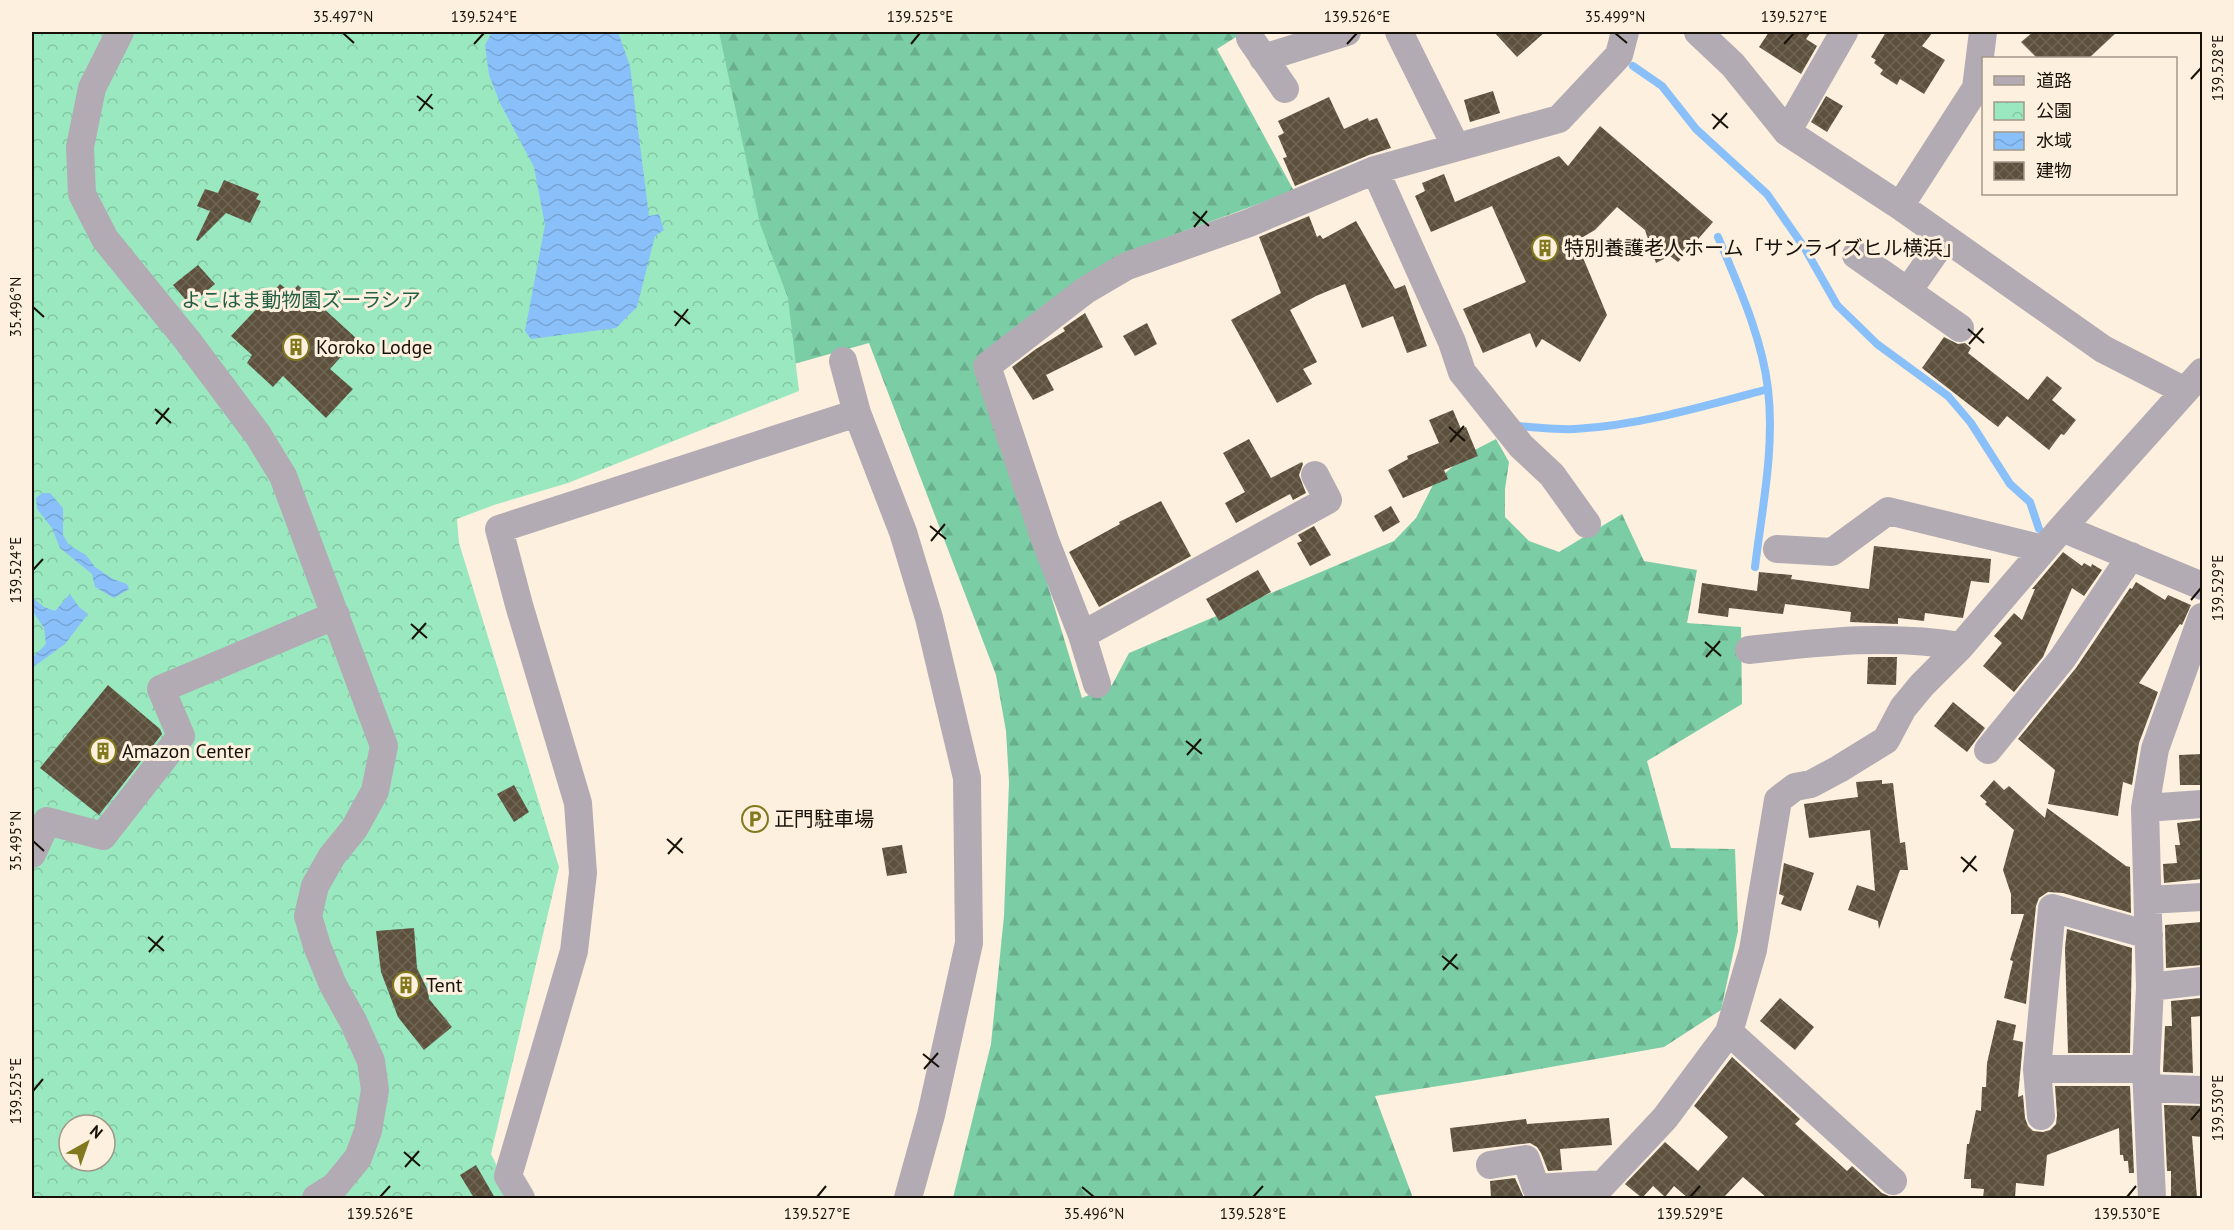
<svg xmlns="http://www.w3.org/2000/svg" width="2234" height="1230" font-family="'PT Sans','Noto Sans JP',sans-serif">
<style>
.forest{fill:url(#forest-firs)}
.park{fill:url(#park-crowns);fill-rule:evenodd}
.water{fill:url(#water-waves)}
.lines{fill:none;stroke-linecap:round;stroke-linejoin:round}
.stream{stroke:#8ac0fa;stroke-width:8}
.building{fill:url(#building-cross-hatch)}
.minor{stroke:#b3abb4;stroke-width:28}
.ticks{fill:none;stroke:#171109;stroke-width:2}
.labels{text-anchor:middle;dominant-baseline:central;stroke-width:6;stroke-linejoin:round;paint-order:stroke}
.poi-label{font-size:20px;fill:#171109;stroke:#fdf0de;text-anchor:start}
.park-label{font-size:20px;fill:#226045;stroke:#fdf0de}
.neatline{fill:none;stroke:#171109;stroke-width:2}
.ticks-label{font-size:15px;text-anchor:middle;fill:#171109}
</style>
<defs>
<pattern id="forest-firs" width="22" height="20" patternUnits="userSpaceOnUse" patternTransform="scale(1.5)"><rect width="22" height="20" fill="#7bcda5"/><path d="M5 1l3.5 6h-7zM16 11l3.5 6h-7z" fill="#6aaf8d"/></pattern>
<pattern id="park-crowns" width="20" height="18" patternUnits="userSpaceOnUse" patternTransform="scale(1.5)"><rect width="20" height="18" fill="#9ae8c0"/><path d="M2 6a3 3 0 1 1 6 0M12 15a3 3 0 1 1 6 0" fill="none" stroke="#84c6a4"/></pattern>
<pattern id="water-waves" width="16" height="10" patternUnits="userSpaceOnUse" patternTransform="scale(1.5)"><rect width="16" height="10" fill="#8ac0fa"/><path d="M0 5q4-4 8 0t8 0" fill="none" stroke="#76a4d5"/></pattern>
<pattern id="building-cross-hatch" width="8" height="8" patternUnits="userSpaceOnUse" patternTransform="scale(1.5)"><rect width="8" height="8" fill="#5d503c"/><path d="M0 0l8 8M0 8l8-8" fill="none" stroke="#6f6554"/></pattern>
</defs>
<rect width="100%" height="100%" fill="#fdf0de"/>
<path class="forest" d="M630 32H1244L1217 49 1294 191 1119 255 981 365 1082 698 1112 685 1129 653 1394 541 1416 518 1434 483 1467 454 1496 439 1509 462 1505 489V517L1529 541 1559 552 1622 514 1644 561 1697 570 1687 623 1741 627 1742 704 1647 761 1671 848 1735 849 1738 931 1721 1010 1664 1047 1489 1078 1375 1096 1413 1198H953L991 1044 1004 916 1009 782 1006 731 996 675 869 343 719 385Z"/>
<path class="park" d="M32 32H719L760 224 788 298 799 391 568 483 494 505 457 519 459 543 559 867 491 1154 513 1198H32ZM69 1125H105V1161H69Z"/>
<path class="water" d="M492 32H618L630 66 649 216 659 214 664 230 655 236 637 307 616 328 531 339 525 331 545 225 534 167 500 103 489 75 485 45Z
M42 493H50L63 508V535L69 545 86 555 95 567 113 579 127 584 129 589 114 598 95 587 92 574 60 548 52 528 37 509 36 498Z
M70 594 79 607 88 614 65 644 32 668V658L46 644 44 628 32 610V597L44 607 55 611Z"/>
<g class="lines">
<path class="stream" d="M1633 66 1662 86 1696 129 1767 194 1804 247 1837 305 1877 344 1948 396 1971 423 2010 484 2030 502 2039 529
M1718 237C1738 285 1762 337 1768 389 1775 447 1762 509 1755 567
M1516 426C1536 427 1556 430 1575 429 1641 425 1705 406 1768 389"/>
</g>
<path class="building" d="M1494 32H1545L1517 57Z
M1769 32H1811L1806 39 1817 46 1801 74 1759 47Z
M1886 32H1933L1922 46 1945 60 1924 94 1900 79 1897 85 1880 74 1883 70 1874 63 1876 60 1871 57Z
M2033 32H2117L2089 58H2037L2021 42Z
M1493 91 1500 113 1470 122 1464 100Z
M1826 96 1843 106 1827 132 1811 122Z
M1329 97 1344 129 1368 118 1369 121 1377 118 1391 148 1369 155 1295 186 1283 158 1287 157 1278 136 1284 133 1278 121Z
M1600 126 1713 222 1678 262 1670 256 1656 263 1645 230 1617 207 1595 230 1576 241 1607 315 1580 362 1542 339 1536 348 1530 333 1483 353 1463 309 1526 282 1492 206 1431 232 1415 196 1425 191 1422 183 1444 174 1455 202 1559 156 1568 166Z
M224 180 259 194 256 199 261 201 250 223 226 213 198 241 196 240 210 211 197 206 205 189 218 193Z
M1309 216 1317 237 1320 235 1323 239 1356 221 1395 289 1405 285 1427 346 1407 353 1393 316 1362 328 1345 284 1316 296 1290 310 1317 362 1303 369 1312 384 1277 403 1231 320 1281 293 1259 237Z
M198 265 215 284 190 305 173 285Z
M280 284 291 293 298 285 357 339 330 369 353 389 326 418 283 376 273 387 247 363 252 355 231 336Z
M1085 313 1103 347 1046 375 1054 390 1033 400 1012 367 1036 349 1065 331 1063 328Z
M1147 323 1157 344 1135 356 1123 336Z
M1944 337 1958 344 1965 343 1971 348 1968 353 2028 400 2047 376 2062 388 2052 400 2076 420 2064 435 2061 434 2049 450 2007 416 1998 427 1922 368Z
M1453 410 1461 429 1466 427 1478 456 1444 470 1448 479 1403 498 1388 470 1408 459 1407 456 1439 443 1429 420Z
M1249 439 1271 478 1302 462 1303 464 1299 475 1306 493 1293 500 1290 494 1236 523 1225 503 1245 492 1223 453Z
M1161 501 1191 556 1099 607 1069 552 1120 524 1119 522Z
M1391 506 1400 522 1383 532 1374 516Z
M1314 526 1331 555 1310 566 1297 543 1302 541 1298 535Z
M1874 546 1991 559 1989 583 1971 581 1963 618 1925 613 1924 621 1898 618V624L1850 622 1851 612 1785 604 1783 614 1729 608 1728 617 1698 613 1702 583 1757 591 1759 572 1792 575 1791 579 1869 589Z
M2063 552 2082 566 2084 563 2091 567 2092 564 2102 570 2084 596 2072 588 2043 657 2014 692 1983 666 2002 643 1994 636 2014 613 2022 620 2035 589H2032Z
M1258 570 1271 592 1219 621 1206 599Z
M2136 582 2165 600 2168 595 2191 605 2182 625 2180 624 2139 683 2158 692 2139 743 2132 785 2123 782 2118 816 2048 804 2055 770 2018 739 2076 668 2130 588 2132 589Z
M1868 657H1897L1896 685 1867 684Z
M108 685 160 729 162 734 99 815 40 768Z
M1953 702 1985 728 1967 752 1934 726Z
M2202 754V785H2180L2179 755Z
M1882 780V784L1893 783 1900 843 1905 842 1908 870H1900L1879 929 1878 921 1848 910 1857 885 1875 891 1870 830 1809 838 1804 804 1858 797 1856 782Z
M1994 780 2004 790 2009 786 2045 818 2047 808 2126 866 2130 867 2131 913 2063 893 2048 892 2039 898 2036 906 2026 1004 2004 998 2013 961 2010 960 2024 914H2011V894L2003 870 2014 830 1985 804 1987 802 1980 796Z
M514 785 529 812 514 822 497 794Z
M2202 820V879L2164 883 2163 864 2177 863 2175 845H2180L2177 823Z
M902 845 907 873 887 876 882 848Z
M1784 863 1814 873 1801 911 1781 904 1784 896 1779 894Z
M2202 922V965L2166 968 2165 925Z
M414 928 417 968 428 991 429 999 452 1027 424 1050 398 1017 381 972 376 931Z
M2067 929 2132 948 2130 1053H2068L2065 948Z
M1780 998 1814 1027 1795 1050 1760 1021Z
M2201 998 2202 1016 2191 1017 2193 1073 2163 1072 2165 1026H2172L2171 1001Z
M1997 1020 2016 1025 2013 1040 2023 1042 2018 1097 2023 1095 2025 1118 2028 1126 2033 1131 2043 1132 2050 1130 2056 1124 2057 1115 2055 1086H2130L2134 1173H2129L2128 1161H2124L2123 1155H2120L2119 1128 2047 1155 2044 1186 2016 1183 2015 1198H1983L1984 1189 1971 1188V1179H1964L1967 1144H1969L1976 1110 1981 1111 1982 1087H1986L1987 1063Z
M1732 1057 1800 1119 1795 1124 1847 1171 1852 1166 1882 1193 1894 1198H1767L1743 1177 1723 1198H1688L1674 1186 1665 1197 1653 1186 1642 1198 1625 1184 1665 1142 1698 1171 1728 1137 1694 1106Z
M2164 1105 2202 1106V1137L2192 1136 2197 1198H2171V1171H2167Z
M1609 1118 1612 1145 1560 1149 1562 1170 1548 1171 1541 1153 1537 1147 1530 1143 1453 1152 1450 1128 1526 1119 1527 1124Z
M476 1165 495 1198H474L460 1175Z
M1515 1178 1524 1198H1491L1490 1181Z"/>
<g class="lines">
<path class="minor" d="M120 32 92 88 80 147 82 194 105 239 187 340 258 435 283 476 384 746 375 791 354 829 332 856 315 886 308 916 317 946 333 985 353 1021 371 1061 375 1090 368 1131 358 1158 335 1186 316 1198
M1399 32 1456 147
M1698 32 1733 65 1787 132 1900 206 2103 349 2185 391
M1250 38 1285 89
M1263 58 1347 32
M1787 132 1844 32
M1375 170 1452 342 1462 372 1521 446 1552 475 1587 524
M1900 206 1976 88 1983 32
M1856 255 1960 328
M1908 291 1945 238
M843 361 857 413 903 532 929 618 967 778 969 943 931 1115 908 1198
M2202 372 2062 528 2202 586
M1777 549 1832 552 1888 511 2044 549
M1082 635 1328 500 1315 475
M1749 650C1822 642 1887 634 1961 646
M1097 684 1082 635 1045 540 987 366 1086 290 1127 266 1249 223 1375 170 1559 119 1619 55 1625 32
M1988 750 2062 659 2131 556
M2145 808 2202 804
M32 854 47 821 103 836 181 736 161 689 336 615
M2148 900 2202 897
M2150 987 2202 981
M1729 1032 1893 1181
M2037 1069H2146
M2147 1088 2202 1090
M2041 1116 2037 1069 2052 908 2149 935
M1490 1165 1526 1159 1536 1188 1603 1184
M521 1198 508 1176 574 951 583 873 578 803 519 605 499 529 857 413
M1590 1198 1665 1118 1729 1032 1753 950 1778 800 1795 787 1811 784 1839 769 1886 740 1903 708 1922 685 1961 646 2062 528
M2152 1198 2146 1069 2150 987 2145 808 2155 749 2202 617"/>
</g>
<path class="ticks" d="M343 33 354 43M1615 33 1627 43M474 44 484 33M911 44 920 33M1347 44 1357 33M1784 44 1794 33M2191 79 2201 68M417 96 433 109M419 111 432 94M1712 114 1728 128M1713 129 1727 113M1193 212 1209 226M1194 227 1207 211M33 307 44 317M674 311 690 324M675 326 688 309M1968 329 1984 343M1969 344 1983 328M155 409 171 423M156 424 169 408M1449 427 1465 441M1450 442 1464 426M930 526 946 539M931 541 945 524M33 570 43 559M2191 600 2201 588M411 624 427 638M412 639 426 623M1705 642 1721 656M1706 657 1720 641M1186 741 1202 754M1187 755 1201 739M667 839 683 853M33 841 44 851M668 854 682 838M1961 857 1977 871M1963 872 1976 856M148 937 164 951M149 952 163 936M1442 956 1458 969M1443 970 1457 954M923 1054 939 1067M924 1069 938 1053M33 1091 43 1079M2191 1120 2201 1108M404 1152 420 1166M405 1167 419 1151M1082 1187 1094 1197M380 1197 390 1186M817 1197 826 1186M1253 1197 1263 1186M1690 1197 1700 1186M2127 1197 2136 1186"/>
<defs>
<symbol id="building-ring" viewBox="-11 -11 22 22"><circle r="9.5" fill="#fdf0de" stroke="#82791e" stroke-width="1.5"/><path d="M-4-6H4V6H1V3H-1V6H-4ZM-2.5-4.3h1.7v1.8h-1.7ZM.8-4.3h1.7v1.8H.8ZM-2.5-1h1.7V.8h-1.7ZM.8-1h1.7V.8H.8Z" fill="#82791e"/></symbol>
<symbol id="parking-ring" viewBox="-11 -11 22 22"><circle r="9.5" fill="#fdf0de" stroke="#82791e" stroke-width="1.5"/><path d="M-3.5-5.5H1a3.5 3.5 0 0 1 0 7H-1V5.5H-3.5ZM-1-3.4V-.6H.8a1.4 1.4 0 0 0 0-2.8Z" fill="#82791e"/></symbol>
</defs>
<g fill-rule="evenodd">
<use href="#building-ring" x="1530" y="233" width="30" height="30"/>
<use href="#building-ring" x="281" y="332" width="30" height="30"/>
<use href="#building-ring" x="88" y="736" width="30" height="30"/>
<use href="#parking-ring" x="740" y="804" width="30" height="30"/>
<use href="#building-ring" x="391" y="970" width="30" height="30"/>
</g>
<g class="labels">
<g class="poi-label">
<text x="1564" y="248">特別養護老人ホーム「サンライズヒル横浜」</text>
<text x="316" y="347">Koroko Lodge</text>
<text x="122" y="751">Amazon Center</text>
<text x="774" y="819">正門駐車場</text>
<text x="426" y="985">Tent</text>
</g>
<g class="park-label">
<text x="301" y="300">よこはま動物園ズーラシア</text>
</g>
</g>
<rect width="2234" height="1230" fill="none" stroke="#fdf0de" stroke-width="66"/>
<rect x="1982" y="57" width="195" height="138" fill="#fdf0de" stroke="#a19789" stroke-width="1.5"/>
<rect x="1994" y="76" width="30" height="9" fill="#b3abb4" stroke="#a19789" stroke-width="1.5"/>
<text x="2036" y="87" font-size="18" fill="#171109">道路</text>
<rect x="1994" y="102" width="30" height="18" fill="url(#park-crowns)" stroke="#a19789" stroke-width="1.5"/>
<text x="2036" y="117" font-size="18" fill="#171109">公園</text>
<rect x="1994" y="132" width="30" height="18" fill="url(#water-waves)" stroke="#a19789" stroke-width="1.5"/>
<text x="2036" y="147" font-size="18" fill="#171109">水域</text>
<rect x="1994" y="162" width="30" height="18" fill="url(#building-cross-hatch)" stroke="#a19789" stroke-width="1.5"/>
<text x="2036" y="177" font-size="18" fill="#171109">建物</text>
<g transform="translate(87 1143) rotate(40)"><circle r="28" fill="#fdf0de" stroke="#a19789" stroke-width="1.5"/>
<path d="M0-4.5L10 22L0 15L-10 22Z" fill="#82791e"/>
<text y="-9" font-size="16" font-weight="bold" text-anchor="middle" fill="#171109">N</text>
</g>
<rect x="33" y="33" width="2168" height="1164" class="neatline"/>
<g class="ticks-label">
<text x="343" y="22">35.497°N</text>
<text x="484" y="22">139.524°E</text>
<text x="920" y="22">139.525°E</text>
<text x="1357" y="22">139.526°E</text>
<text x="1615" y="22">35.499°N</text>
<text x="1794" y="22">139.527°E</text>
<text transform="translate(2218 68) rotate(-90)" y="5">139.528°E</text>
<text transform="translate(16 307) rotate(-90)" y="5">35.496°N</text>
<text transform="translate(16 570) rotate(-90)" y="5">139.524°E</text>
<text transform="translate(2218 588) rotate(-90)" y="5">139.529°E</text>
<text transform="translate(16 841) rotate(-90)" y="5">35.495°N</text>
<text transform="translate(16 1091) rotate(-90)" y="5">139.525°E</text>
<text transform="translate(2218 1108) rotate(-90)" y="5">139.530°E</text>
<text x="380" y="1219">139.526°E</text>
<text x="817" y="1219">139.527°E</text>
<text x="1094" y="1219">35.496°N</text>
<text x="1253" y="1219">139.528°E</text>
<text x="1690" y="1219">139.529°E</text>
<text x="2127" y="1219">139.530°E</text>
</g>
</svg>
